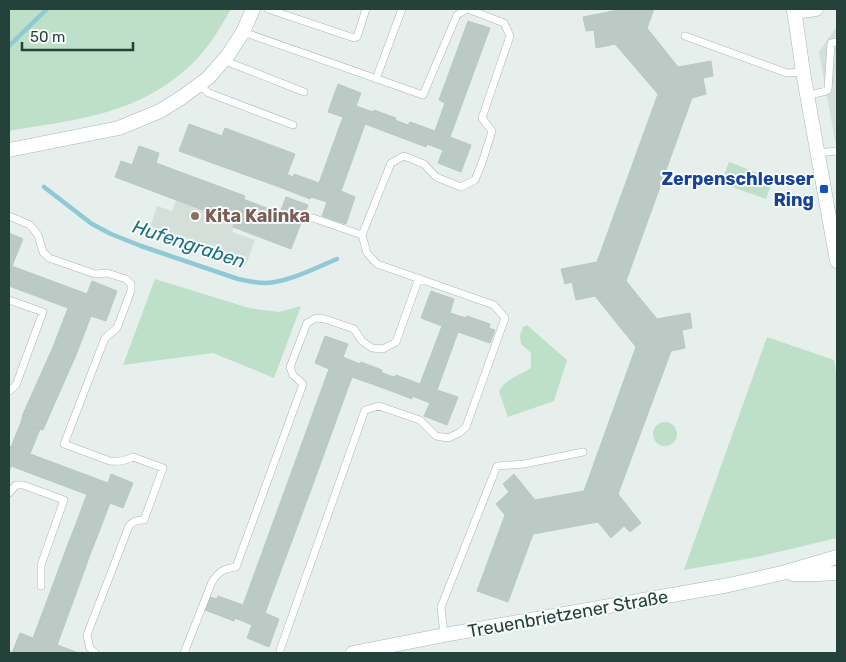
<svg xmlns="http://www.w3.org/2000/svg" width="846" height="662" font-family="Rubik,sans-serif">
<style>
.built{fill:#d4dfda}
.green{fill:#bfe0c8}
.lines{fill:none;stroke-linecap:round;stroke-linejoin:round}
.stream{stroke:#8ec9d4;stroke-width:4.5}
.building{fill:#bbcac4;stroke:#b8c9c2}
.lane-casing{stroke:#a8b8b2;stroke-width:8}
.street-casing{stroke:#a8b8b2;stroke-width:15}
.lane{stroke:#fff;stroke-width:7}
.street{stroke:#fff;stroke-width:14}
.transit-dot{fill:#1a4fb4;stroke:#f7fbf9;stroke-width:2}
.education-dot{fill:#8d6e63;stroke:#f7fbf9;stroke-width:2}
.labels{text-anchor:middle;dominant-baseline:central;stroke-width:4;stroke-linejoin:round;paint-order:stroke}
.transit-label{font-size:18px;font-weight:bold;fill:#164399;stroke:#f7fbf9;text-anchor:end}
.education-label{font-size:18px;font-weight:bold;fill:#785e54;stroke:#f7fbf9;text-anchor:start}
.street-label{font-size:18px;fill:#24423a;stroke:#f7fbf9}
.water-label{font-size:19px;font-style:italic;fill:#1c6f80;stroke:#f7fbf9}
</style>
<rect width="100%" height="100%" fill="#e6efeb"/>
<path class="built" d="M837 26V152L819 52Z
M185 174 245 196 232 232 255 240 246 265 149 230 157 206 172 211Z"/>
<path class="green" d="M9 9H231C220 28 208 49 192 64 139 115 77 119 9 131Z
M729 162 773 179 766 199 721 183Z
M155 279 249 308 279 312 301 306 274 378 213 353 123 365Z
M527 325 567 360 554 401 508 417 499 392C504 380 517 376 528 370L531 367V353L521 344 520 335 523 327Z
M767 337 834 360 837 377V538L757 557 684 570Z
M653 434a12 12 0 1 1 24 0a12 12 0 1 1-24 0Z"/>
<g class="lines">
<path class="stream" d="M9 46 47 9
M44 187 92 224 111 234 141 246 238 279C247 281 256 283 265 283 289 282 315 268 337 259"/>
</g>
<path class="building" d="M619 9H654L647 28 678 67 711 61 713 76 703 78 706 94 692 98 626 281 657 319 690 313 692 328 682 330 685 348 671 351 618 494 641 523 630 532 624 526 611 538 598 522 533 534 508 602 477 591 505 515 496 504 509 492 503 484 514 474 535 500 584 491 636 347 595 296 576 300 572 282 565 284 561 269 597 262 658 94 615 44 596 48 594 30 586 31 583 17 618 10Z
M468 21 490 28 450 137 471 145 461 172 438 163 443 150 427 144 426 147 365 124 353 158 331 150 343 117 328 112 338 84 361 93 356 106 373 112 374 110 396 118 395 120 408 125 410 122 435 131 445 103 439 100Z
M189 124 222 136 225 128 295 154 282 188 179 151Z
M139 146 159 153 156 163 245 196 235 222 115 177 121 161 132 165Z
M331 150 353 158 341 191 355 197 346 224 322 216 327 202 311 197 310 199 282 188 287 174 293 177 294 174 319 183Z
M286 197 308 205 291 249 233 227 243 199 280 213Z
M9 233 23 239 12 266 9 265Z
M9 265 87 294 92 281 117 291 106 321 91 316 76 355 53 347 68 308 9 286 10 282H9Z
M431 291 454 299 450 313 466 318 467 316 490 324 489 328 495 330 490 343 458 332 437 390 458 397 447 425 424 416 430 403 412 396V399L383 388 388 375 394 377 396 375 420 384 442 326 421 318Z
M325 336 348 344 343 357 360 364 361 362 382 370 381 372 388 375 383 388 352 377 309 495 286 487 329 369 315 363Z
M53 347 76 355 46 423 23 414Z
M23 414 46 423 43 430 21 422Z
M21 422 40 429 30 454 11 447Z
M9 446 108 483 111 474 133 483 123 508 11 466 9 471Z
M286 487 309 495 265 613 279 619 269 647 247 638 252 625 235 618 234 621 205 610 210 597 217 599 218 596 243 605Z
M87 494 110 503 97 537 74 529Z
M74 529 97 537 91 552 68 544Z
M68 544 91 552 74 599 51 590Z
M51 590 74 599 57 645 49 642 48 647 35 642 31 653H12L20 633 33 638Z
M35 642 48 647 49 642 79 653H31Z"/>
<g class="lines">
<defs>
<path id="lane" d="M268 9 354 38 357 37 366 9
M243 32 423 95 457 15 467 9
M685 36 787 73 803 72
M223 60 304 92
M376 79 402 9
M199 85 209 93 293 125
M808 95 823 92 828 90 831 43 837 42
M818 153 837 151
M9 216 30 225 38 235 43 252 49 258 95 274 107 273 126 279 131 284V291L117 328 105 338 64 444 110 461C118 462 125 461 133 457L163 468 144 520C137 520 133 521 129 526L87 635 90 648 95 653
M313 218 362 235
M9 300 43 312 16 385 9 391
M9 493 16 485H23L64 500 41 565V586
M444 635 441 607 497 466 524 464 583 452
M184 653 212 582C219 571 223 569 236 567L303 384 293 375 290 367 307 323 316 318 325 319 354 329 362 341 372 348 383 349 396 342 419 278
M280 653V650L365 410 379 406 420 420 436 436 448 438 459 433 466 427 505 318 494 305 377 264 367 253 362 235 391 163 404 156 424 164 436 177 461 187 475 180 483 160 492 131 482 118 510 36 504 23 468 9"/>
<path id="street" d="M794 9 803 72 837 261
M794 12 816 9
M9 150 119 128 160 111 181 98 208 78 228 55 243 32 253 9
M793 574H818L837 573
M353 653 444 635 729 585 782 573 837 557"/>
</defs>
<use href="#lane" class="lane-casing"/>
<use href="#street" class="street-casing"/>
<use href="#lane" class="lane"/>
<use href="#street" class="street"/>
</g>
<rect class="transit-dot" x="819" y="184" width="10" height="10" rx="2.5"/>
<circle class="education-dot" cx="195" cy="216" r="5"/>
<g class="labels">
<g class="transit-label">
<text x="814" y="179">Zerpenschleuser<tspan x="814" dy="21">Ring</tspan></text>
</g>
<g class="education-label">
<text x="205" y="216">Kita Kalinka</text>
</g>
<g class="street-label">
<text transform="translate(568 614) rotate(-10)">Treuenbrietzener Straße</text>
</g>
<g class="water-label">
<text transform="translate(189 244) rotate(18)">Hufengraben</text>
</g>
</g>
<rect width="846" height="662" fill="none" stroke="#24423a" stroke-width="20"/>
<path d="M22 42v8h111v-8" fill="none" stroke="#24423a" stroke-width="2.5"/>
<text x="30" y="42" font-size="15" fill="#24423a" stroke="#f7fbf9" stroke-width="4" paint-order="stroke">50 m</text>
</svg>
